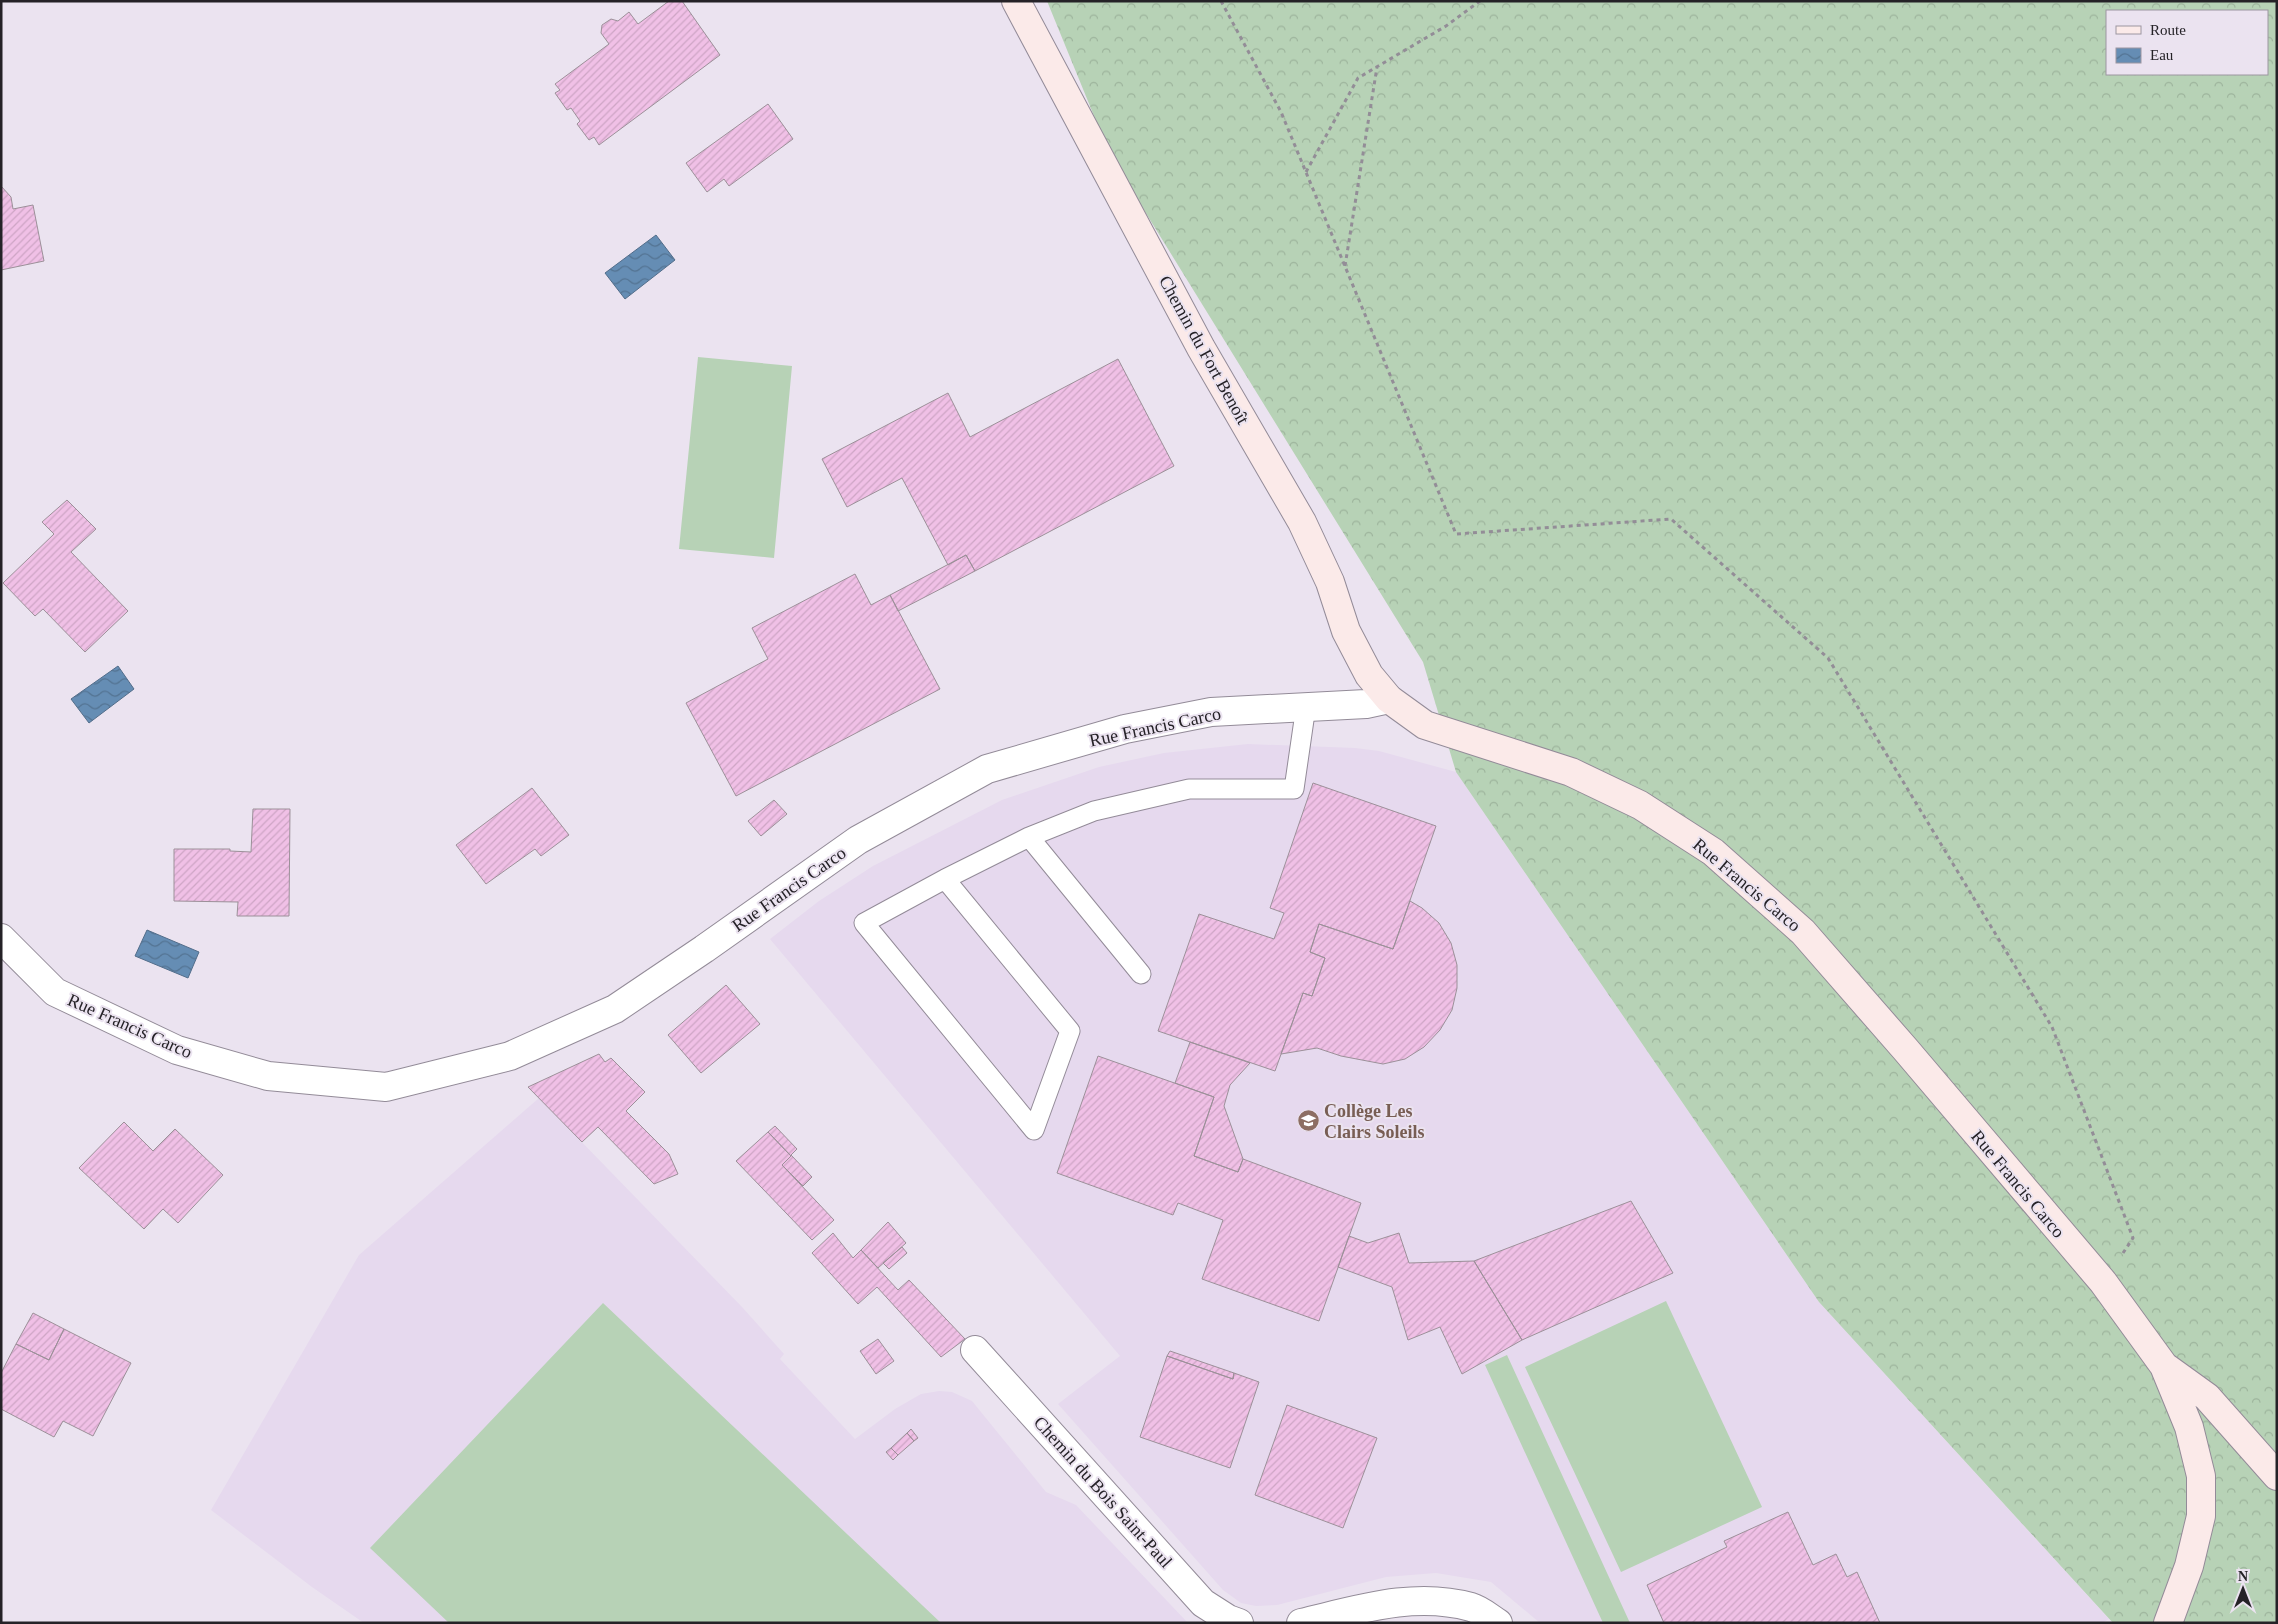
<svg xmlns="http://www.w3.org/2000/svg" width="2278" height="1624" font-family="Georgia,serif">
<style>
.built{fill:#e6d9ee}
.forest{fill:url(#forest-crowns);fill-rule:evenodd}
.garden{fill:#b7d2b6}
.water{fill:url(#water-waves);stroke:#526d8a}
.building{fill:url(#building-hatch);stroke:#9c9099}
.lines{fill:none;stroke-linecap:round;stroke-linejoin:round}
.lane-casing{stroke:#938b98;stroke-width:21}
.street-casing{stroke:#938b98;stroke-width:30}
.secondary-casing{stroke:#938b98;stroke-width:30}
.path{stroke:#938d97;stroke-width:3;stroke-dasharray:4 4;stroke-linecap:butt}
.lane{stroke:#fff;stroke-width:19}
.street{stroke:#fff;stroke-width:28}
.secondary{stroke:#fbeae9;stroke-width:28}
.labels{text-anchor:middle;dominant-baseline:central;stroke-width:4;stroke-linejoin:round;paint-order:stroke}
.street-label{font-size:18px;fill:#252227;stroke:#ebe3f0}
.education-label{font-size:18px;font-weight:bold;fill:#785e54;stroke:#ebe3f0;text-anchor:start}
</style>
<defs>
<pattern id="forest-crowns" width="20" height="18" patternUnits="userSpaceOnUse" patternTransform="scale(1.25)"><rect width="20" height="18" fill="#b7d2b6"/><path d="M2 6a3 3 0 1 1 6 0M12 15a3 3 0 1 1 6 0" fill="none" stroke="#9db49c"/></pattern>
<pattern id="water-waves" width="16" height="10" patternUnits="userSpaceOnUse" patternTransform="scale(1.25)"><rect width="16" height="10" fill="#658db4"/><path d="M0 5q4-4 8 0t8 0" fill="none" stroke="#537392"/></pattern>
<pattern id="building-hatch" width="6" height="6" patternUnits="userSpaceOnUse" patternTransform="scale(1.25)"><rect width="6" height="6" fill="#f0c0e6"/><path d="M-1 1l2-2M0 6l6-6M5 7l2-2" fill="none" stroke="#cea5c5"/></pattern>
</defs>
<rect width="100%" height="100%" fill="#ebe3f0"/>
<path class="built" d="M1248 744 1355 748 1379 751 1456 772 1819 1302 2109 1619 2102 1623H1540L1491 1582 1436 1573 1386 1577 1277 1605 1256 1606 1241 1603 1223 1590 1058 1404 1120 1356 770 939 819 901 873 866 1002 800 1099 767 1164 753Z
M539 1098 742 1307 784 1354 780 1359 855 1439 895 1409 921 1394 939 1391 952 1392 972 1401 1046 1492 1076 1505 1188 1623H364L312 1587 211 1510 359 1255Z"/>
<path class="forest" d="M1047 1H2277V1623H2113L1819 1302 1456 772 1423 662 1110 155ZM2107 11H2267V74H2107Z"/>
<path class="garden" d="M698 357 792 366 774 558 679 549Z
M1666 1301 1762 1507 1621 1572 1525 1367Z
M603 1303 941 1623H449L370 1548Z
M1507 1355 1630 1623H1603L1485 1365Z"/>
<path class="water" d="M656 235 675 260 625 299 605 273Z
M118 666 134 689 89 723 71 699Z
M147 930 199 952 188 978 135 956Z"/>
<path class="building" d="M669 1H682L720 55 599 145 594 137 589 140 577 124 580 121 571 108 567 110 555 93 560 90 555 84 609 44 601 33 602 25 611 19 618 21 629 12 638 24Z
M768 104 793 139 729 186 724 179 707 192 686 163Z
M1 186 11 197 13 209 33 205 44 261 1 270Z
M1118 359 1174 466 975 571 966 555 948 565 902 478 847 507 822 459 948 393 970 437Z
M67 500 96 529 71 552 128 611 85 652 43 609 35 616 3 583 54 534 42 522Z
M966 555 975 571 898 611 890 595Z
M855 574 871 605 890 595 940 689 736 796 686 703 768 659 752 628Z
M1313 783 1436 826 1393 949 1319 924 1310 952 1325 958 1312 996 1303 993 1275 1071 1158 1031 1199 914 1274 939 1284 913 1270 908Z
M532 788 569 835 541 856 535 849 486 884 456 845Z
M774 800 787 814 761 836 748 821Z
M253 809H290L289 916H237L238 902 174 901V849H230V851L251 852Z
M1410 901 1422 908 1439 923 1451 943 1457 965V988L1452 1010 1440 1030 1424 1047 1405 1059 1383 1064 1341 1056 1317 1048 1281 1054 1303 993 1312 996 1325 958 1310 952 1319 924 1393 949Z
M726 985 760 1024 701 1073 668 1035Z
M1190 1042 1250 1063 1230 1085 1224 1106 1243 1159 1238 1172 1194 1156 1214 1097 1175 1083Z
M599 1054 605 1062 611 1058 645 1092 626 1111 669 1154 678 1174 654 1184 598 1127 582 1142 528 1087Z
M1098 1056 1214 1097 1194 1156 1238 1172 1243 1159 1361 1203 1319 1321 1202 1279 1223 1220 1178 1203 1173 1215 1057 1173Z
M124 1122 153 1151 175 1129 223 1175 178 1223 163 1209 144 1229 79 1168Z
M775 1126 797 1149 791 1155 812 1177 803 1186 782 1165 791 1156 768 1132Z
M768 1132 791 1156 782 1165 834 1220 812 1240 736 1161Z
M1631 1201 1673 1273 1522 1340 1474 1261Z
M888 1222 906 1243 878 1268 861 1250Z
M833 1233 853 1258 861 1250 898 1290 909 1280 965 1339 941 1357 877 1287 858 1304 812 1253Z
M1399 1233 1409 1263 1474 1261 1522 1340 1462 1374 1440 1327 1408 1340 1392 1287 1338 1267 1349 1236 1368 1243Z
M902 1247 907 1253 889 1269 883 1263Z
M33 1313 64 1329 49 1360 16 1344Z
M64 1329 131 1363 93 1436 63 1421 54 1437 1 1409V1373L16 1344 49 1360Z
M878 1339 894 1361 876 1374 860 1351Z
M1170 1351 1234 1373 1233 1379 1167 1356Z
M1167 1356 1233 1379 1234 1373 1259 1382 1230 1468 1140 1437Z
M1287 1405 1377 1438 1343 1528 1255 1495Z
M911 1429 918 1438 914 1441 907 1433Z
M907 1433 914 1441 898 1455 891 1448Z
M891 1448 898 1455 893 1460 886 1452Z
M1788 1512 1813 1565 1836 1554 1847 1577 1857 1572 1880 1623H1664L1647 1585 1727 1547 1724 1541Z"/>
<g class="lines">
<defs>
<path id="lane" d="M1029 837 1094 811 1189 789H1294L1306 706
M945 879 1070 1031 1034 1130 864 923Z
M945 879 1029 837 1141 974"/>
<path id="street" d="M1 938 55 992 177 1050 268 1076 386 1087 510 1056 615 1009 704 949 858 840 987 769 1125 729 1211 712 1366 704 1389 699
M975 1350 1203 1603 1228 1619 1239 1623
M1301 1623C1357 1610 1414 1591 1471 1607 1481 1610 1490 1618 1498 1623"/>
<path id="secondary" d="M1016 1 1201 348 1302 522 1330 582 1346 631 1369 675 1389 699 1425 725 1571 772 1640 805 1713 852 1803 932 1906 1050 2103 1282 2164 1366 2189 1427 2201 1476V1516L2189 1566 2168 1623
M2164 1366 2207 1397 2277 1476"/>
</defs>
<use href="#lane" class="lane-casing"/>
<use href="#street" class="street-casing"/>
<use href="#secondary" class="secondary-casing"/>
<path class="path" d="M1221 1 1281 112 1456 534 1671 519 1828 658 2052 1027 2133 1238 2123 1253
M1306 172 1358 78 1446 26 1480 1
M1345 266 1377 67"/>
<use href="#lane" class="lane"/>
<use href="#street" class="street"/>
<use href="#secondary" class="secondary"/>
</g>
<defs>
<symbol id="school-disc" viewBox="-11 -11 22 22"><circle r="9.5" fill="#8d6e63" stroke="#ebe3f0"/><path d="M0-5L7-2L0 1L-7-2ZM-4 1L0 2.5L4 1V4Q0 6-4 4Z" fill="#fff"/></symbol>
</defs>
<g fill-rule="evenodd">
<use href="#school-disc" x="1296" y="1108" width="25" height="25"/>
</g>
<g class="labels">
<g class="street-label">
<text transform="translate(1204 350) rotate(61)">Chemin du Fort Benoît</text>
<text transform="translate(1155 727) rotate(-12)">Rue Francis Carco</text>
<text transform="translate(1747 885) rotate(40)">Rue Francis Carco</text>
<text transform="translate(789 889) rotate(-35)">Rue Francis Carco</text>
<text transform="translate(130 1026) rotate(24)">Rue Francis Carco</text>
<text transform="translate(2018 1184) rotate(50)">Rue Francis Carco</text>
<text transform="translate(1103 1492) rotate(48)">Chemin du Bois Saint-Paul</text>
</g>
<g class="education-label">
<text x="1324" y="1111">Collège Les<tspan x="1324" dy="21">Clairs Soleils</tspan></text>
</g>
</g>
<rect width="2278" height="1624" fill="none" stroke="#252227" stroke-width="5"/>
<rect x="2106" y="10" width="162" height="65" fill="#ebe3f0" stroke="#9c96a0"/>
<rect x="2116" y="26" width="25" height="8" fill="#fbeae9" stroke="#9c96a0"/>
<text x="2150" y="35" font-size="15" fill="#252227">Route</text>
<rect x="2116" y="48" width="25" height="15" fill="url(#water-waves)" stroke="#9c96a0"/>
<text x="2150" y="60" font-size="15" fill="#252227">Eau</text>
<g transform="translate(2243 1589)" stroke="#ebe3f0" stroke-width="4" paint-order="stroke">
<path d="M0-4L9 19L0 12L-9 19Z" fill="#252227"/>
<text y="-8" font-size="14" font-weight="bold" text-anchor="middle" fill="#252227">N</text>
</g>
</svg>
